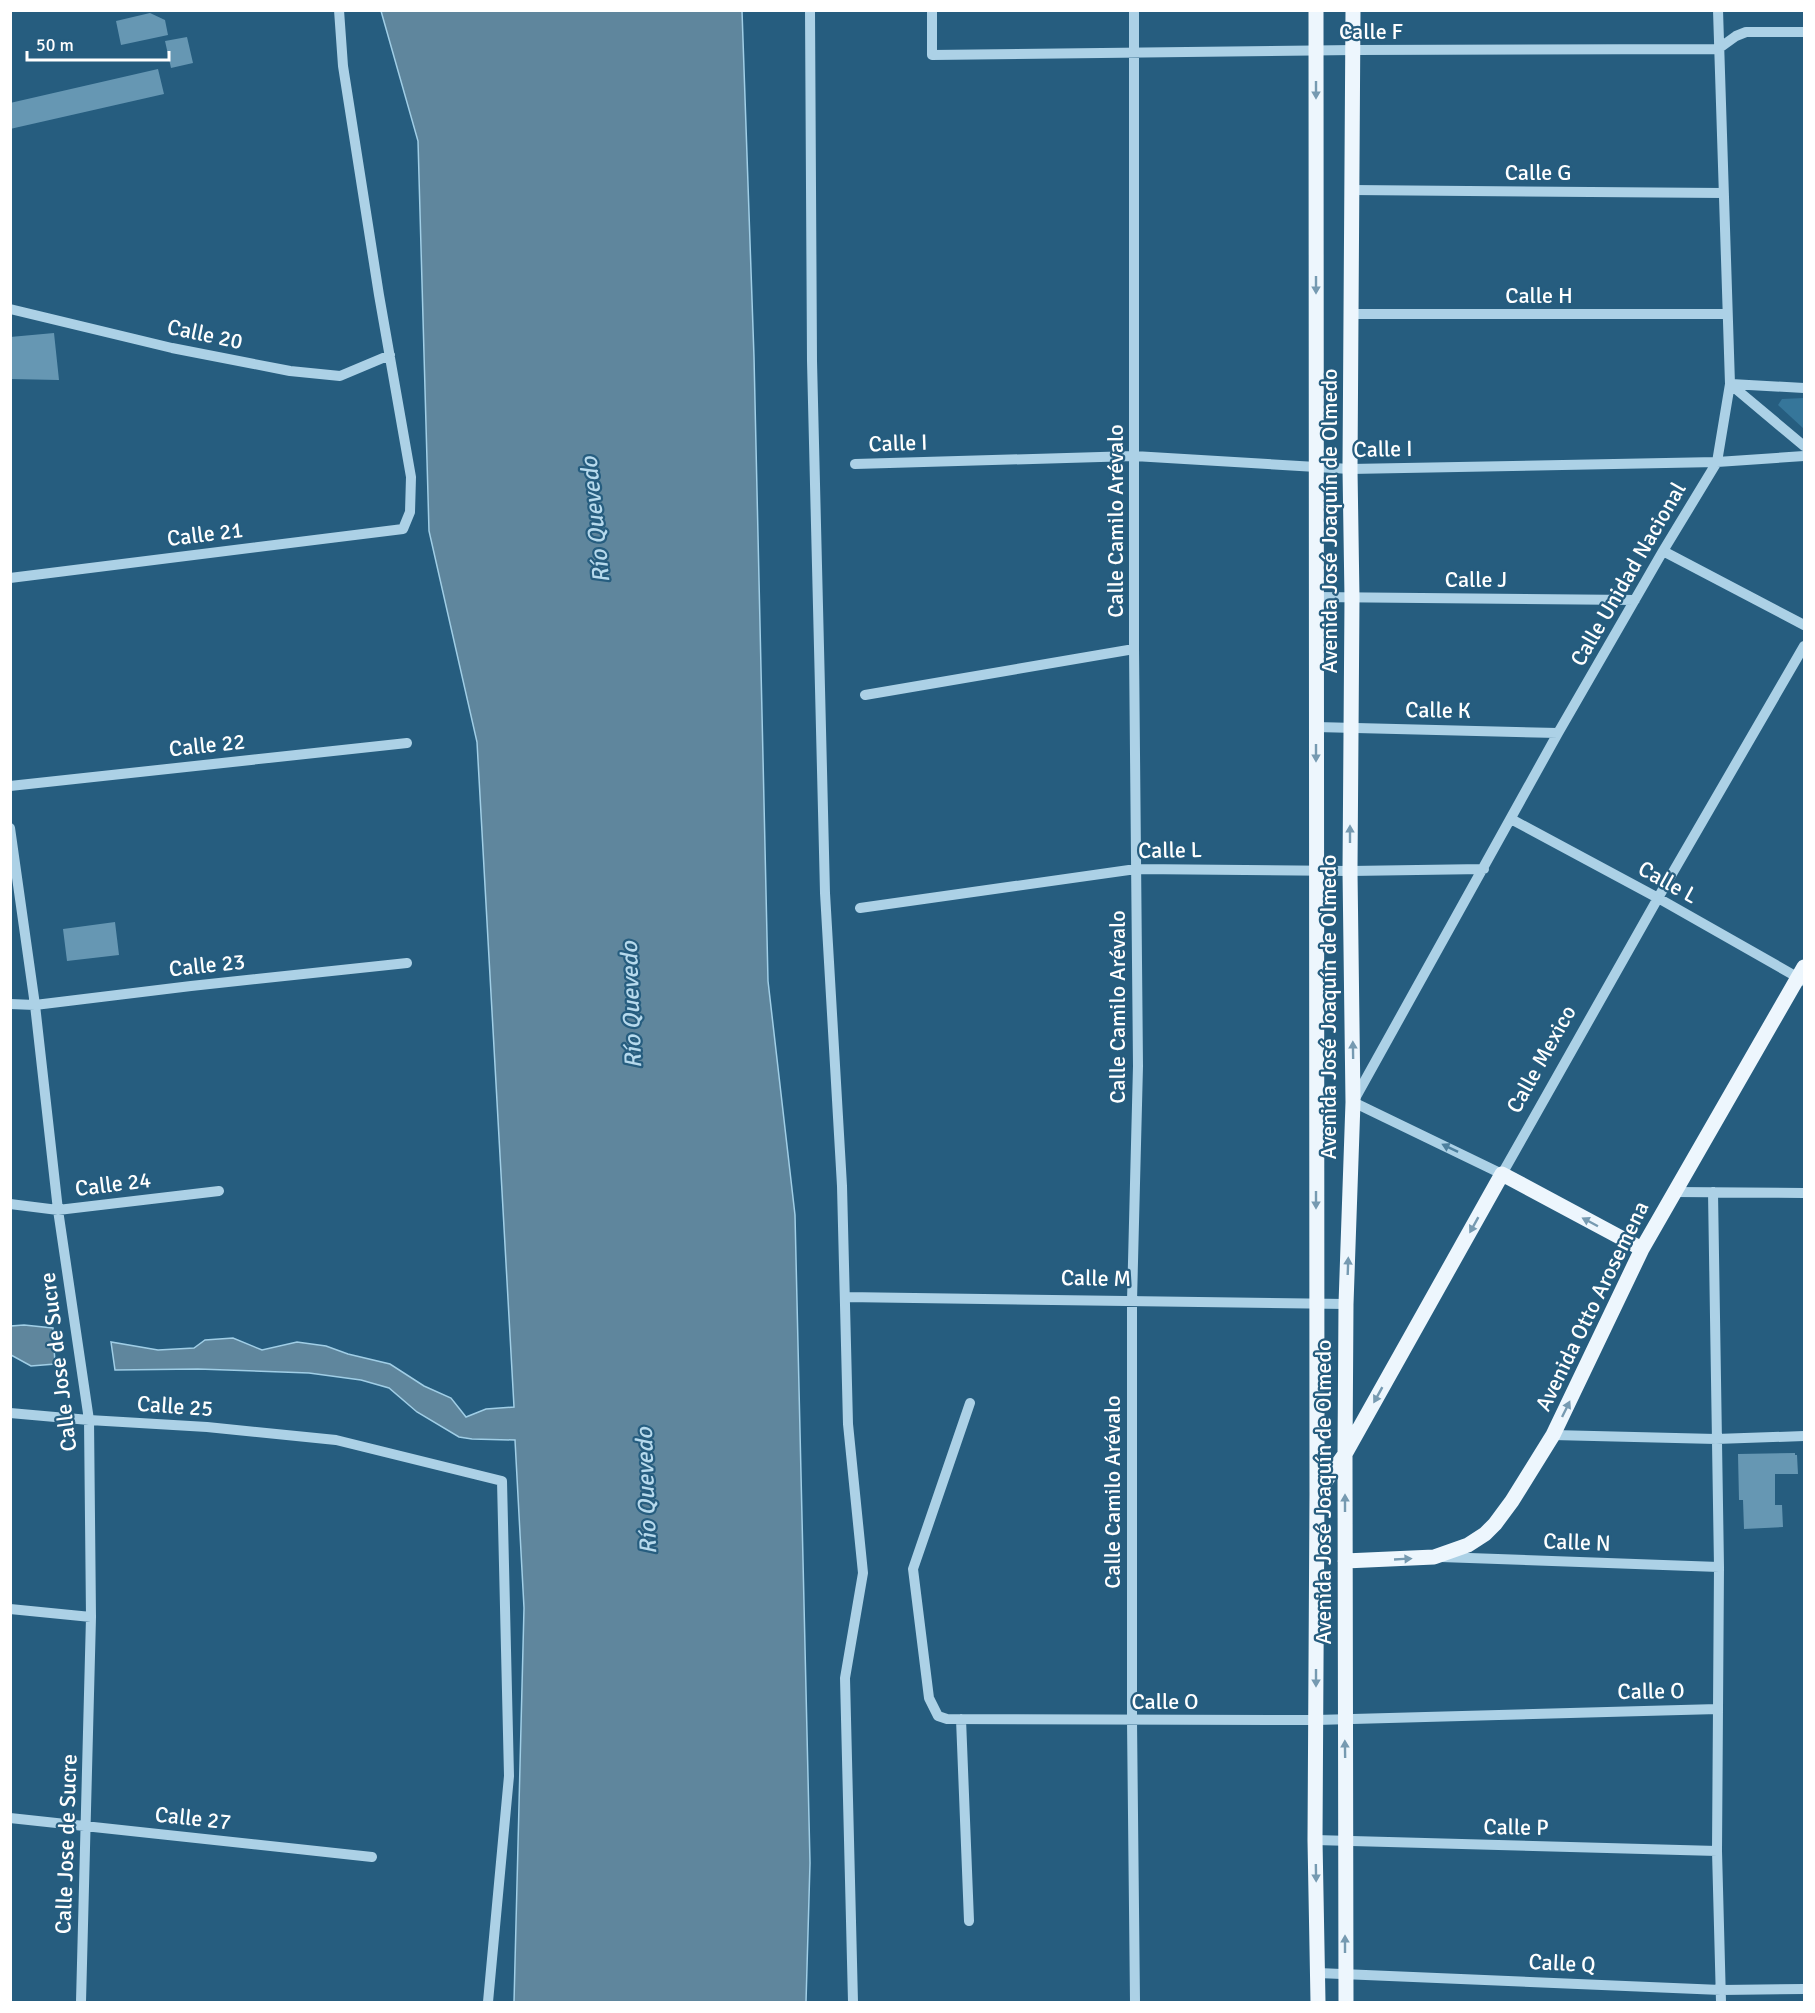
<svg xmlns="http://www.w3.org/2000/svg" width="1815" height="2013" font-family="Signika,sans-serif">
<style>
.green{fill:#36769a}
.water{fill:#5f869d;stroke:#a0cee6;stroke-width:1.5}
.building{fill:#6697b3}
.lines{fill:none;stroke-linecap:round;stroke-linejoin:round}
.minor{stroke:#acd1e6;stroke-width:10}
.major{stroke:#edf6fd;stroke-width:15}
.oneway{fill:#769ab1}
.oneway2{fill:#4e809e}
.labels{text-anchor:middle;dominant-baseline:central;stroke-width:4.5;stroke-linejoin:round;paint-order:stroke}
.street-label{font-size:22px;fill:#fff;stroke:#265d7f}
.water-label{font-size:24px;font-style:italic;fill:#b7daed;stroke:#265d7f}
</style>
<rect width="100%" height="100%" fill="#265d7f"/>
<path class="green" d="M1804 398V429L1778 405 1782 399Z"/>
<path class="water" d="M381 11H742L754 357 768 981 795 1215 810 1863 806 2002H514L524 1608 515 1440 472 1439 459 1437 417 1412 389 1388 361 1380 309 1373 198 1369 115 1370 111 1342 158 1350 194 1348 205 1340 233 1338 262 1350 297 1342 326 1346 348 1354 390 1364 424 1386 451 1398 466 1417 486 1409 514 1407 477 742 429 531 418 141Z
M24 1325 53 1328 55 1364 31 1366 11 1355V1326Z"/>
<path class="building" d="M150 13 165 20 168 35 121 45 116 21Z
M187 37 193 63 171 68 165 41Z
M158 69 164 94 10 129V103Z
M54 333 59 380 10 379V337Z
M115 922 119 955 67 961 63 929Z
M1795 1453V1455H1797L1798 1474H1775V1505H1782L1783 1527 1744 1529 1743 1500H1739L1738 1454Z"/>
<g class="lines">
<path class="minor" d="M810 10 812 361 825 893 842 1186 848 1424 863 1573 845 1678 853 2002
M932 10V55L1354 50 1718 49 1736 36 1746 32H1804
M1134 10V649L1138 1066 1132 1301V1721L1135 2002
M1718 10 1730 384 1717 462 1663 551 1558 733 1353 1102 1502 1174 1658 898 1804 646
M1352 190 1724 193
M10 309 172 348 290 371 340 376 390 355
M1352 314H1727
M1730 384 1804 446
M1731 384 1804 388
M855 464 1134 456 1350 469 1717 462 1804 456
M1663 551 1804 625
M10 578 403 529 410 512 411 477 379 295 343 66 339 10
M1316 597 1635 600
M865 695 1134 649
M1316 727 1558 733
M10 786 407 743
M1511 819 1658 898 1804 981
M10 828 35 1005 58 1210 89 1420 91 1617 81 2002
M860 908 1136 869 1350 871 1484 869
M10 1004 35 1005 191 986 407 963
M1675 1192 1804 1193
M1713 1192 1719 1567 1717 1851 1721 2002
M10 1204 58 1210 219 1191
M845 1297 1346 1304
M970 1403 913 1569 929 1698 938 1716 947 1719 1316 1720 1718 1709
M10 1413 89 1420 207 1427 336 1440 502 1481 509 1776 488 2002
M1553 1435 1716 1439 1804 1436
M1441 1557 1719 1567
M10 1609 91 1617
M961 1719 969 1921
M10 1818 372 1857
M1315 1840 1717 1851
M1318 1973 1721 1990 1804 1989"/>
<path class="major" d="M1316 10 1317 1493 1315 1840 1318 2002
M1317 1493 1345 1454 1502 1174 1642 1249
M1345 1561 1434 1557 1468 1545 1485 1534 1495 1524 1512 1501 1553 1435 1642 1249 1804 967
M1346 2002 1345 1454 1346 1304 1353 1102 1350 871 1352 598 1350 469 1353 10"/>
</g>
<defs><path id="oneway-solid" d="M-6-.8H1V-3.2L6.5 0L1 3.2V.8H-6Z" transform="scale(1.5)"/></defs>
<g class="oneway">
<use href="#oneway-solid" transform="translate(1316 90) rotate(90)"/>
<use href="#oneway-solid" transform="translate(1316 285) rotate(90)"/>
<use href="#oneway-solid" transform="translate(1316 753) rotate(90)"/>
<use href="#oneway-solid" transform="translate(1350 834) rotate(-90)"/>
<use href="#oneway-solid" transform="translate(1353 1050) rotate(-91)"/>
<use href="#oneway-solid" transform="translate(1316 1200) rotate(90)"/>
<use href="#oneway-solid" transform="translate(1590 1222) rotate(-152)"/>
<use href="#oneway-solid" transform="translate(1474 1225) rotate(119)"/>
<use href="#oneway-solid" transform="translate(1348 1266) rotate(-88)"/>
<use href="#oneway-solid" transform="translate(1378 1395) rotate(119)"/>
<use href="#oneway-solid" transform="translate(1566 1409) rotate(-64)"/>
<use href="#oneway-solid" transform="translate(1345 1503) rotate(-90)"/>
<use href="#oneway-solid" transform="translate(1403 1559) rotate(-3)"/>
<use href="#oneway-solid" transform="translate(1316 1678) rotate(90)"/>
<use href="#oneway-solid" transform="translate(1345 1749) rotate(-91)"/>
<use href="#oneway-solid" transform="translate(1316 1873) rotate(89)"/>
<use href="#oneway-solid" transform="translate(1345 1944) rotate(-90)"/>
</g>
<use class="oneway2" href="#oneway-solid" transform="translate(1450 1148) rotate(-154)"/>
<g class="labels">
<g class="street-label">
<text x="1371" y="31">Calle F</text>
<text x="1538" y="172">Calle G</text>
<text x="1539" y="295">Calle H</text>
<text transform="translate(205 334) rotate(12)">Calle 20</text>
<text transform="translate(898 443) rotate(-2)">Calle I</text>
<text transform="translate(1383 449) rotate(-1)">Calle I</text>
<text transform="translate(1115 521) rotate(-90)">Calle Camilo Arévalo</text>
<text transform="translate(1329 521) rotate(-90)">Avenida José Joaquín de Olmedo</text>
<text transform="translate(205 534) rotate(-7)">Calle 21</text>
<text transform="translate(1628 574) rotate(-60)">Calle Unidad Nacional</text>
<text x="1476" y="579">Calle J</text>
<text transform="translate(1438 710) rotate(1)">Calle K</text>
<text transform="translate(207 745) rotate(-6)">Calle 22</text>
<text transform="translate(1170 850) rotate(-1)">Calle L</text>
<text transform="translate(1668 882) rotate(29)">Calle L</text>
<text transform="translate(207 965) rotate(-6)">Calle 23</text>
<text transform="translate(1117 1007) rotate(-90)">Calle Camilo Arévalo</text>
<text transform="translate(1328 1007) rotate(-90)">Avenida José Joaquín de Olmedo</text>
<text transform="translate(1541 1059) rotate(-61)">Calle Mexico</text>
<text transform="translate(113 1184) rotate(-7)">Calle 24</text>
<text transform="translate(1096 1278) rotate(1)">Calle M</text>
<text transform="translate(1592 1306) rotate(-64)">Avenida Otto Arosemena</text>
<text transform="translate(58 1362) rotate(-97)">Calle Jose de Sucre</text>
<text transform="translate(175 1406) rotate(4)">Calle 25</text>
<text transform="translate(1112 1492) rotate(-90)">Calle Camilo Arévalo</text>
<text transform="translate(1323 1492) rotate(-90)">Avenida José Joaquín de Olmedo</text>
<text transform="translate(1577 1542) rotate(2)">Calle N</text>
<text transform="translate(1651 1691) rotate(-1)">Calle O</text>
<text x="1165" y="1701">Calle O</text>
<text transform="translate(193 1818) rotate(6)">Calle 27</text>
<text transform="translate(1516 1827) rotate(1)">Calle P</text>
<text transform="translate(66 1844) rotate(-88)">Calle Jose de Sucre</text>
<text transform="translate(1562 1963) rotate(3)">Calle Q</text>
</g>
<g class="water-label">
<text transform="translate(595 520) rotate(-96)">Río Quevedo</text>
<text transform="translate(631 1005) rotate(-92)">Río Quevedo</text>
<text transform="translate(646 1491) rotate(-92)">Río Quevedo</text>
</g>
</g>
<rect width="1815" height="2013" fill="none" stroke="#ffffff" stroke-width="24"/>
<path d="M27 51v9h142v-9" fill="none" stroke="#ffffff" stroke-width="3"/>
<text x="36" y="51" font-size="18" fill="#ffffff" stroke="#265d7f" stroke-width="4.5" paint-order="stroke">50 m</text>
</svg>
